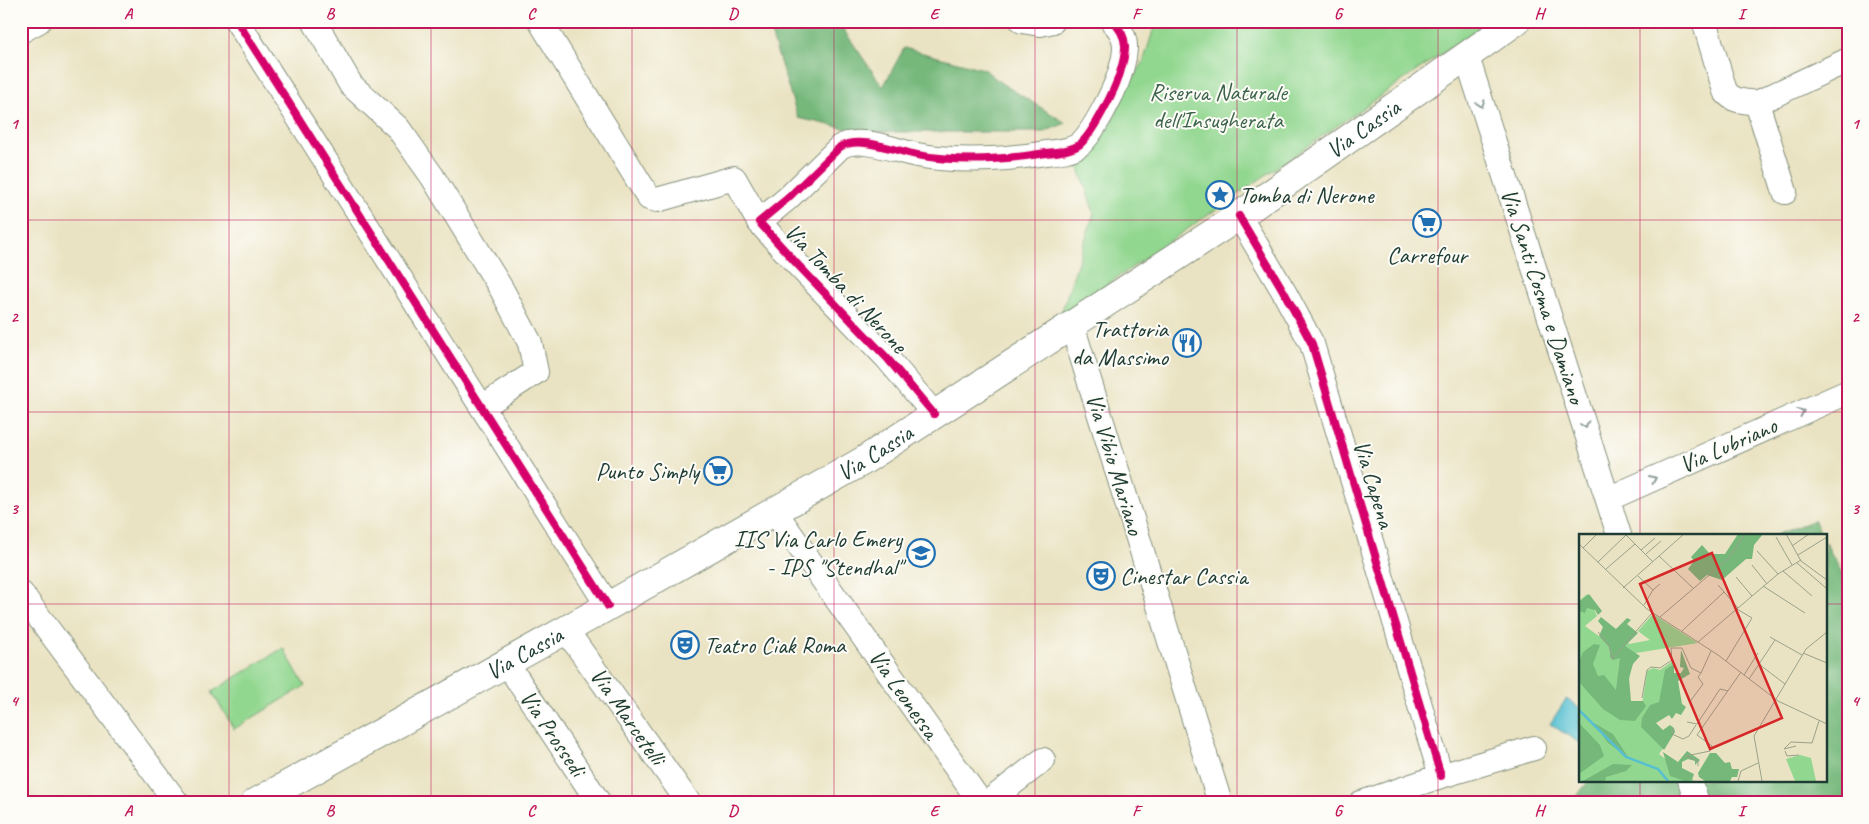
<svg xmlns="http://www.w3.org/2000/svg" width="1869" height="824" font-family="Caveat,sans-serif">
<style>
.green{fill:#92d790;stroke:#588a62}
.forest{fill:#75b87a;stroke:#4a7a57}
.water{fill:#56c0d1;stroke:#3a7e82}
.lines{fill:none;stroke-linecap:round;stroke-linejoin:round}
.minor-casing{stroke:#84907c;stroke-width:26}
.major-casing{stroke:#84907c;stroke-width:30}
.minor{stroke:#fff;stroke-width:24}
.major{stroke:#fff;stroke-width:28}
.cycleway-casing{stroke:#fdfcf7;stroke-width:11}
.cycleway{stroke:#d6006c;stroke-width:8}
.oneway{stroke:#8f9e9a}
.grid{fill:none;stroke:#c2185b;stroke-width:1;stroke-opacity:0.55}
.labels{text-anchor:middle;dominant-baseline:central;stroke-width:4;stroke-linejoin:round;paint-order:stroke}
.park-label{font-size:24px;fill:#3c644b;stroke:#fdfcf7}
.street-label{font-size:24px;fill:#1f3d34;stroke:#fdfcf7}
.poi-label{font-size:24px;fill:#1f3d34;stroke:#fdfcf7;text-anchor:start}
.inset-river{fill:none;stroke:#56c0d1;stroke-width:2.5}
.inset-road{fill:none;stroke:#99a18a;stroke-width:1}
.view{fill:#d62828;fill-opacity:0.15;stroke:#d62828;stroke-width:2.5}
.inset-edge{fill:none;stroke:#1f3d34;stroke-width:2.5}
.neatline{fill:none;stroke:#c2185b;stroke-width:2}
.grid-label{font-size:16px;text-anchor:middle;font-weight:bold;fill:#c2185b}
</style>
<rect width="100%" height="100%" fill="#fdfcf7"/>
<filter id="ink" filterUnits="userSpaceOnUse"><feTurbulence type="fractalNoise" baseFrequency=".02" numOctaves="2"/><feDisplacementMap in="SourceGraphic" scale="10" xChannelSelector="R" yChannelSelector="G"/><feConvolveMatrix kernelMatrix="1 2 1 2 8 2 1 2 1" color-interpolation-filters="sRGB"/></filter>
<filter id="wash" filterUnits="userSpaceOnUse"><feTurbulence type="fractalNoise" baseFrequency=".0096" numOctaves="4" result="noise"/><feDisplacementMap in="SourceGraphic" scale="20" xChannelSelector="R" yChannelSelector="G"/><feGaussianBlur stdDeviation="1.12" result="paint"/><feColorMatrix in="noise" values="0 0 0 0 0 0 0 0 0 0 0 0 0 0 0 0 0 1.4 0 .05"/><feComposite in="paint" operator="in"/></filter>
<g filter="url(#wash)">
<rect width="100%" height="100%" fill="#eae3c3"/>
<path class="green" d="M1156 21H1489L1060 317 1094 213 1077 162 1110 126 1131 81 1143 63Z
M283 648 305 686 234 729 212 692Z"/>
<path class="forest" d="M767 21H843L841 26 883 87 904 48 984 69 1001 83 1066 123 1044 132H862L798 118Z
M1814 520 1822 535H1776Z
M1825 542 1848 584V803H1572L1589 780H1825Z"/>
<path class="water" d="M1566 699 1580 708V743L1550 724Z"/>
</g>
<g filter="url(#ink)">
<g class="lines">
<defs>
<path id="minor" d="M237 21 608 606
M314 21 351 85 398 128 432 176 502 290 530 343 536 372 482 407
M540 21 649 198 657 200 734 178 759 222
M1022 21 1040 24 1053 21
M1704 21 1725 91C1733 102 1744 101 1757 103
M21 31 39 21
M1467 57 1619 535
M1785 192 1757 103 1848 60
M1239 216 1284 292 1312 344 1441 776
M1072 325 1220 803
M934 414 887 358 798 265 759 222 788 198 840 147C859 135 896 151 917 155 961 163 1003 160 1046 153 1056 152 1070 151 1079 145 1092 135 1115 90 1120 73 1126 53 1130 37 1112 21
M1608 499 1848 392
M775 512 981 803
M21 593 177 803
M566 630 689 803
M506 662 599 803
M1690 780 1697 803
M987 803 1043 760
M1361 803 1441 776 1534 748"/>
<g id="major">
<path id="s1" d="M255 803 589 617 863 461 1239 216 1516 21"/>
</g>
</defs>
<use href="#minor" class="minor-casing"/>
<use href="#major" class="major-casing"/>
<use href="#minor" class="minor"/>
<use href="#major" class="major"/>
<defs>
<path id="cycleway" d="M237 21 608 606
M1239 216 1284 292 1312 344 1441 776
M934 414 887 358 798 265 759 222 788 198 840 147C859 135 896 151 917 155 961 163 1003 160 1046 153 1056 152 1070 151 1079 145 1092 135 1115 90 1120 73 1126 53 1130 37 1112 21"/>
</defs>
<use href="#cycleway" class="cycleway-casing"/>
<use href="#cycleway" class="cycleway"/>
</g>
<defs><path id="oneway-chevron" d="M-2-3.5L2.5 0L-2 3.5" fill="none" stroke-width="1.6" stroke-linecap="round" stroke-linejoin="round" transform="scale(1.25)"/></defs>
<g class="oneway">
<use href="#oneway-chevron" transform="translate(1481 104) rotate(72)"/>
<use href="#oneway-chevron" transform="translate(1801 412) rotate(-24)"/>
<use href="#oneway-chevron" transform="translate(1585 425) rotate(72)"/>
<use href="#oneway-chevron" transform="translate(1653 479) rotate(-24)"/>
</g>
</g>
<path class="grid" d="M229 21V803M431 21V803M632 21V803M834 21V803M1035 21V803M1237 21V803M1438 21V803M1640 21V535M21 220H1848M21 412H1848M21 604H1580M1825 604H1848M1640 780V803"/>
<defs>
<symbol id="sight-ring" viewBox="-11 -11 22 22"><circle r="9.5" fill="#fdfcf7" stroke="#1f6fb2" stroke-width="1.5"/><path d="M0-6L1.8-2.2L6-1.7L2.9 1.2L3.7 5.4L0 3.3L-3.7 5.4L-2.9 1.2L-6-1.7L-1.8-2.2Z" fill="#1f6fb2"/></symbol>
<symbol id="supermarket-ring" viewBox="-11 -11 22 22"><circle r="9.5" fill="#fdfcf7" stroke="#1f6fb2" stroke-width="1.5"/><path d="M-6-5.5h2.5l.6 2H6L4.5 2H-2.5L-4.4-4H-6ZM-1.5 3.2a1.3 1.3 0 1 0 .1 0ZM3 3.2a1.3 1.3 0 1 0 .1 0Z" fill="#1f6fb2"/></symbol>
<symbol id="restaurant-ring" viewBox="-11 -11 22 22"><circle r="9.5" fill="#fdfcf7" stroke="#1f6fb2" stroke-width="1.5"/><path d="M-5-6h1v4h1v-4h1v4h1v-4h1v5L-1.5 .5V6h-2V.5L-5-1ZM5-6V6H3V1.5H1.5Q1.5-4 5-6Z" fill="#1f6fb2"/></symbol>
<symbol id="school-ring" viewBox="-11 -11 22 22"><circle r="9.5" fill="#fdfcf7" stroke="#1f6fb2" stroke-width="1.5"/><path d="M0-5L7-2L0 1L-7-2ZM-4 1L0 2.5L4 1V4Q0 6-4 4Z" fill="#1f6fb2"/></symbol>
<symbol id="theatre-ring" viewBox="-11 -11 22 22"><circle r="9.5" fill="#fdfcf7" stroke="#1f6fb2" stroke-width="1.5"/><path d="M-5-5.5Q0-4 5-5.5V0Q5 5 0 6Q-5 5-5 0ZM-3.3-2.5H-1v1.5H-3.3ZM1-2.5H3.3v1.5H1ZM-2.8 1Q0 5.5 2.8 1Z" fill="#1f6fb2"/></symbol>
</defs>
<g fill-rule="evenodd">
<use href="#sight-ring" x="1204" y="179" width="32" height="32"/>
<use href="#supermarket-ring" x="1411" y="207" width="32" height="32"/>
<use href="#restaurant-ring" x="1171" y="327" width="32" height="32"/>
<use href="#supermarket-ring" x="702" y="455" width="32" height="32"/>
<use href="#school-ring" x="905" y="537" width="32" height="32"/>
<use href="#theatre-ring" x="1085" y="560" width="32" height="32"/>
<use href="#theatre-ring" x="669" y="629" width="32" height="32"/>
</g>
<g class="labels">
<g class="park-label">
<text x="1218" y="92">Riserva Naturale<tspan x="1218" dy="28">dell'Insugherata</tspan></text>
</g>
<g class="street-label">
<text stroke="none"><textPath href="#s1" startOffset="1298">Via Cassia</textPath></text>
<text transform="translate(846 288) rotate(47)">Via Tomba di Nerone</text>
<text transform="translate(1543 296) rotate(72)">Via Santi Cosma e Damiano</text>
<text transform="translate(1728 445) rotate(-24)">Via Lubriano</text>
<text stroke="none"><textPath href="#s1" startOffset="712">Via Cassia</textPath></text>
<text transform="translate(1115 464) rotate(73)">Via Vibio Mariano</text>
<text transform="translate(1374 484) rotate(73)">Via Capena</text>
<text stroke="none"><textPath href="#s1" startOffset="308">Via Cassia</textPath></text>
<text transform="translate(904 694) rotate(55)">Via Leonessa</text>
<text transform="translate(628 716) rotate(55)">Via Marcetelli</text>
<text transform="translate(553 733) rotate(56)">Via Prossedi</text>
</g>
<g class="poi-label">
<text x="1239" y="195">Tomba di Nerone</text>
<text x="1427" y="255" text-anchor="middle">Carrefour</text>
<text x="1168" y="329" text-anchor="end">Trattoria<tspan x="1168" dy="28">da Massimo</tspan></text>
<text x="699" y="471" text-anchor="end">Punto Simply</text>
<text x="902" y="539" text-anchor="end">IIS Via Carlo Emery<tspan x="902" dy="28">- IPS "Stendhal"</tspan></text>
<text x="1120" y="576">Cinestar Cassia</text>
<text x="704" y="645">Teatro Ciak Roma</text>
</g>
</g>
<g transform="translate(1579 534)">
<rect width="248" height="248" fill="#eae3c3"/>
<path d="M8 60 18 82 6 92 28 108 38 94 50 110 71 106 59 97 74 80 119 109 57 119 53 126 47 167 63 171 68 137 74 134 81 136 95 126 94 142 70 187 90 206 80 220 115 247H0V67ZM221 221 232 224 237 247H216L207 225Z" fill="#92d790"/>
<path d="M159 0H184L175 11 173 25H167L143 46 128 41 121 47 109 35 115 27 112 23 123 11 131 20H146ZM10 60 23 77 19 81 16 76 8 74 6 79 0 77V68ZM22 83 37 95 48 84 52 86 48 90 59 99 46 112 61 122 54 130 50 144 52 167H64L67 172 56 187 41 186 24 175 0 148V129L4 118 15 110 21 111 14 130 19 142 25 141 37 156 41 124 34 126 31 123V114L20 102 24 93 19 87ZM102 116 111 140 99 147 103 170 107 173 102 181 97 179 93 185 90 181 77 189 84 196 91 191 95 194 96 198 85 216 62 193 63 184 71 171 80 168 86 136 95 130V139H102L105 134 101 133ZM0 189 21 211 25 222 0 240ZM15 189 34 200 49 223 29 209ZM108 217 121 226 116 231V227L109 225 103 228V234L115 240 113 246 106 247 91 242 84 218 99 228ZM131 219H137L146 229 151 228 153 235H160L158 243H153L151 247H126L120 243 119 239ZM34 230 53 231 47 237 27 243 26 247H4Z" fill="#75b87a"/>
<path class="inset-river" d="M0 176 47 223 79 235 89 247"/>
<path class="inset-road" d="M46 0 74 28M207 0 222 27 248 46M197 3 213 31M0 10 68 75 139 121 199 167 248 190M213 12 230 0M4 14 18 0M62 16 76 4M178 17 199 40M67 20 82 7M219 21 248 3M80 22 114 54M19 28 47 1M218 29 247 54M173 31 188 50M27 35 56 10M204 37 233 62M59 42 74 56 81 50M157 43 173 62M139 51 159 74M184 52 226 79M44 54 105 0M65 71 74 56M81 83 149 25 166 0M103 97 145 58M19 98 30 112 33 125 73 79M191 103 223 121M119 108 199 40 222 26M224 119 248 129M147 127 173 84 158 75M181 131 206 150M165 141 179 119M170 145 196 106M63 164 68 136 72 133 81 134 93 126 92 114H103L112 134 122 139 132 117M110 169 124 150 119 143 122 139M108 188 118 190 141 155 149 157M94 194 93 200 104 205 110 202 117 191M217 212 205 215 212 208 233 209 240 187M206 217 208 222 220 221M119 232V227L107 222 131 217 133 212 118 201 162 138M159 247 162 237 179 229M183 247 175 202 227 115 248 98"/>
<path class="view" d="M133 19 203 184 131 215 61 50Z"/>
<rect width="248" height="248" class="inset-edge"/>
</g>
<rect width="1869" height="824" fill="none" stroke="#fdfcf7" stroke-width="55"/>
<rect x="28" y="28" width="1814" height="768" class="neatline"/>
<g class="grid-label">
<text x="128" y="19">A</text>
<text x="330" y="19">B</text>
<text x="531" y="19">C</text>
<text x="733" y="19">D</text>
<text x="934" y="19">E</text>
<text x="1136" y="19">F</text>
<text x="1338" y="19">G</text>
<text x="1539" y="19">H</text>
<text x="1741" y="19">I</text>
<text x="14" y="129">1</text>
<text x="1855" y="129">1</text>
<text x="14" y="322">2</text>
<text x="1855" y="322">2</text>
<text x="14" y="514">3</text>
<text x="1855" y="514">3</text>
<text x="14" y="706">4</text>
<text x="1855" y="706">4</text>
<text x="128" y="816">A</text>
<text x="330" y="816">B</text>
<text x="531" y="816">C</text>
<text x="733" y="816">D</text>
<text x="934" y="816">E</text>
<text x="1136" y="816">F</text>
<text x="1338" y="816">G</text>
<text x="1539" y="816">H</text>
<text x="1741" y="816">I</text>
</g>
</svg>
